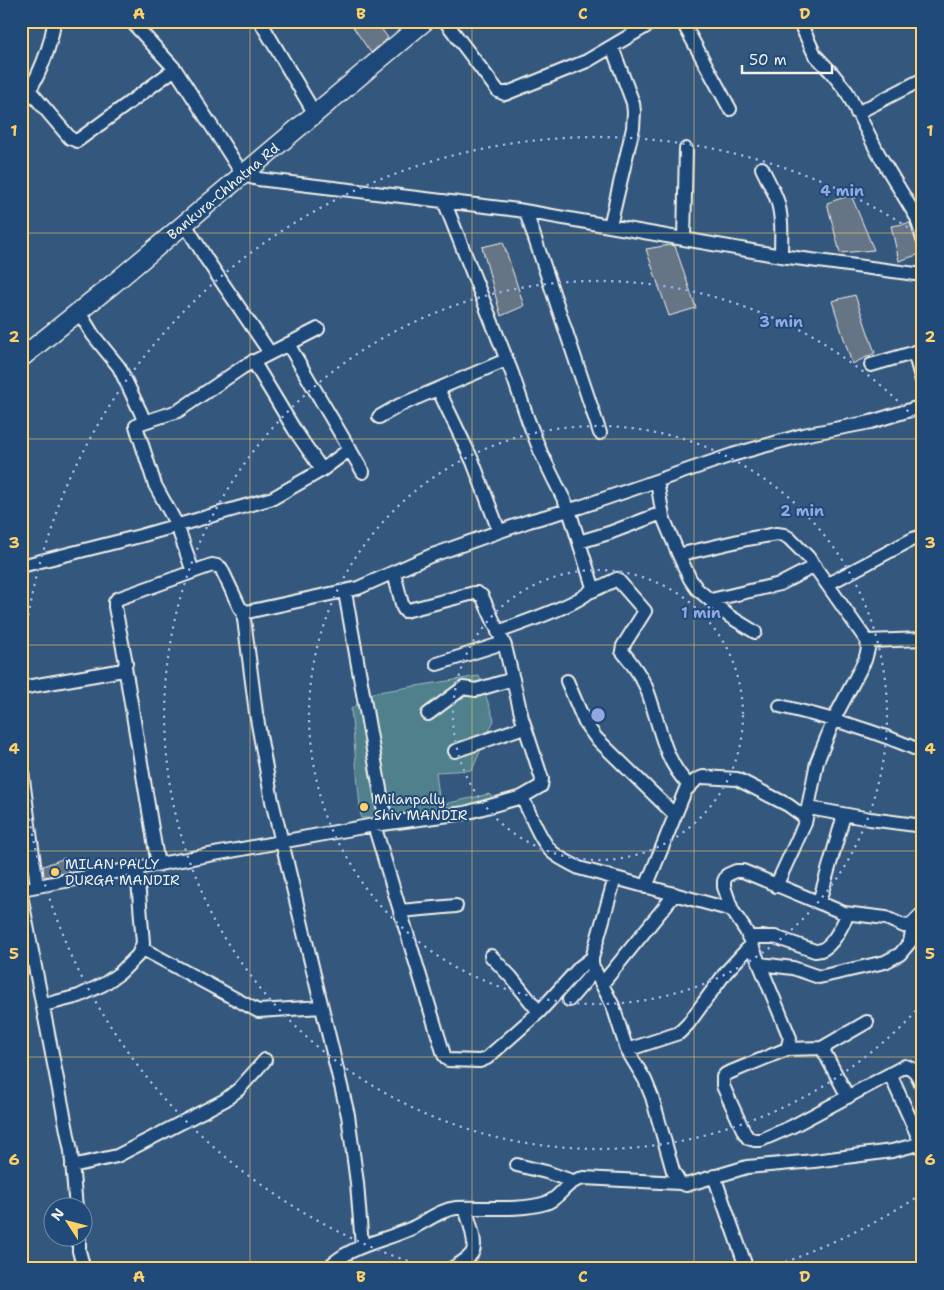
<svg xmlns="http://www.w3.org/2000/svg" width="944" height="1290" font-family="'Shantell Sans',sans-serif">
<style>
.green{fill:#4f808b;stroke:#a2b8ba}
.building{fill:#667586;stroke:#f4f1e8}
.lines{fill:none;stroke-linecap:round;stroke-linejoin:round}
.minor-casing{stroke:#f4f1e8;stroke-width:16}
.highway-casing{stroke:#f4f1e8;stroke-width:21}
.minor{stroke:#1f4a7a;stroke-width:12}
.highway{stroke:#1f4a7a;stroke-width:18}
.grid{fill:none;stroke:#ffd166;stroke-width:1;stroke-opacity:0.55}
.ring{fill:none;stroke:#93a8e1;stroke-width:2.5;stroke-dasharray:2.5 5}
.poi-dot{fill:#ffd166;stroke:#1f4a7a;stroke-width:2}
.labels{text-anchor:middle;dominant-baseline:central;stroke-width:4;stroke-linejoin:round;paint-order:stroke}
.street-label{font-size:14px;fill:#f4f1e8;stroke:#1f4a7a}
.poi-label{font-size:14px;fill:#f4f1e8;stroke:#1f4a7a;text-anchor:start}
.centre{fill:#93a8e1;stroke:#1f4a7a;stroke-width:2.5}
.ring-label{font-size:15px;text-anchor:middle;font-weight:bold;fill:#93a8e1;stroke:#1f4a7a;stroke-width:4;stroke-linejoin:round;paint-order:stroke}
.neatline{fill:none;stroke:#ffd166;stroke-width:2}
.grid-label{font-size:16px;text-anchor:middle;font-weight:bold;fill:#ffd166}
</style>
<rect width="100%" height="100%" fill="#34577e"/>
<filter id="ink" filterUnits="userSpaceOnUse"><feTurbulence type="fractalNoise" baseFrequency=".02" numOctaves="2"/><feDisplacementMap in="SourceGraphic" scale="10" xChannelSelector="R" yChannelSelector="G"/><feConvolveMatrix kernelMatrix="1 2 1 2 8 2 1 2 1" color-interpolation-filters="sRGB"/></filter>
<g filter="url(#ink)">
<path class="green" d="M479 676 494 720 472 770 436 772 440 805 489 794 499 803 465 813 443 821H372L368 818H361L351 709 372 693Z"/>
<path class="building" d="M349 21H376L388 38 371 53Z
M851 195 874 250 840 253 827 203Z
M910 223 920 254 899 261 891 226Z
M503 242 524 306 501 316 482 247Z
M670 245 675 246 696 308 669 316 646 249Z
M855 295 875 353 852 364 832 301Z
M65 858 70 872 44 877 43 866Z"/>
<g class="lines">
<defs>
<path id="minor" d="M131 21 175 69 243 175 258 179 518 210 781 256 923 275
M260 21 315 114
M445 21 498 91 505 94 587 61 655 21
M682 21 730 109
M799 21 815 55 832 73 847 92 878 153 917 218 923 239
M30 91 70 138 77 141 175 69
M21 101C37 84 52 44 54 21
M857 113 923 79
M762 168C767 179 773 189 777 200 783 218 781 238 781 256
M444 201 512 373 528 420 541 453 569 510 593 587C587 602 516 625 498 632
M526 212 600 433
M185 224 207 260 270 353
M610 226 633 128 634 112 633 103 612 47
M684 239 686 149
M79 312 93 335 119 367 141 413 144 422
M288 344 363 472
M914 352 923 384
M253 361 294 429 322 470
M871 365 923 350
M438 389 473 462 499 531
M379 417 400 405 506 360
M657 481 663 517 678 553 682 554 747 539 777 534 784 535 789 538 808 557 867 641 868 649 865 660 836 715 817 762 805 823 776 886
M579 542 609 533 662 513
M678 553 690 579 697 589 729 616 755 632
M21 566 140 536 273 498 322 470 350 449
M193 572 177 525 155 485 136 426 141 423 178 411 243 367 318 329
M828 584 913 539 923 536
M592 591 617 579 645 611 623 646 622 651C631 662 640 674 646 687 659 719 662 760 689 785
M345 592 386 823
M711 600 780 584 815 566
M243 611 256 713 272 801 348 1115 357 1183 362 1246
M867 641 923 639
M437 664 503 643
M125 667 158 865
M567 681 585 723 596 738 675 815
M21 688 123 670 126 663 115 607V602L117 599 212 565 217 566 221 568 240 608 247 612 358 588 430 556 529 521 580 507 732 455 803 435 871 422 923 406
M780 706C829 718 877 731 923 752
M428 714 463 688 476 690 513 679
M455 751 524 727
M21 764 37 886
M522 797C530 813 539 839 552 852 560 859 570 863 579 868L732 910
M809 808 870 819 923 826
M374 825 444 1055 448 1060 480 1061 487 1058 539 1012 580 967 592 958
M615 878 592 958V965L613 1006 627 1050 645 1080 652 1097 673 1171 680 1183 686 1185 747 1167 814 1161 892 1151 923 1143
M646 887 685 791 696 780 703 777 737 779 788 805 806 818
M21 889 374 825 465 813 522 797 541 786 542 779 522 718 505 646 482 596 477 593H474L405 611 403 608 394 573
M21 895 71 1151 76 1208
M819 902 844 815
M400 911 456 906
M923 913 911 925 904 926 886 918 844 913 743 871H736L727 875 724 881V887L732 910 746 931 790 1038 787 1049 726 1074 723 1077V1086L744 1132 748 1138 755 1140H761L791 1127 905 1066C916 1068 919 1079 923 1088
M748 937H775L815 951C831 952 841 927 848 914
M141 948 258 1011 322 1007
M491 956 511 977 539 1012
M760 964 793 968 819 977 885 962 900 954 910 942 914 922
M602 984 675 894
M569 1000 595 970
M44 1005 79 996 104 984 120 973 138 955 143 943 137 868
M822 1048 848 1097
M787 1049 822 1048 867 1022
M627 1050 679 1033 688 1024 726 972 751 945
M890 1074 921 1143
M517 1165 546 1172 572 1181
M72 1166 117 1156 225 1100 239 1089 265 1060
M714 1176 745 1264V1269
M79 1238V1251L84 1269
M327 1269C350 1245 381 1242 410 1229 426 1222 439 1210 456 1208 482 1207 522 1211 546 1203 562 1198 564 1181 584 1178L680 1183
M451 1269C458 1264 470 1259 473 1251 477 1241 468 1218 465 1208"/>
<g id="highway">
<path id="s1" d="M21 358 113 284 425 21"/>
</g>
</defs>
<use href="#minor" class="minor-casing"/>
<use href="#highway" class="highway-casing"/>
<use href="#minor" class="minor"/>
<use href="#highway" class="highway"/>
</g>
</g>
<path class="grid" d="M250 21V1269M472 21V1269M694 21V1269M21 233H923M21 439H923M21 645H923M21 851H923M21 1057H923"/>
<g class="ring">
<circle cx="598" cy="715" r="145"/>
<circle cx="598" cy="715" r="289"/>
<path d="M921 1005A434 434 0 1 1 921 425"/>
<path d="M921 1194A578 578 0 0 1 767 1268M429 1268A578 578 0 0 1 21 755M21 675A578 578 0 0 1 921 236"/>
</g>
<g class="poi-dot">
<circle cx="364" cy="807" r="5"/>
<circle cx="55" cy="872" r="5"/>
</g>
<g class="labels">
<g class="street-label">
<text stroke="none"><textPath href="#s1" startOffset="262">Bankura-Chhatna Rd</textPath></text>
</g>
<g class="poi-label">
<text x="374" y="799">Milanpally<tspan x="374" dy="16">Shiv MANDIR</tspan></text>
<text x="65" y="864">MILAN PALLY<tspan x="65" dy="16">DURGA MANDIR</tspan></text>
</g>
</g>
<circle cx="598" cy="715" r="8" class="centre"/>
<g class="ring-label">
<text x="842" y="196">4 min</text>
<text x="781" y="327">3 min</text>
<text x="802" y="516">2 min</text>
<text x="701" y="618">1 min</text>
</g>
<rect width="944" height="1290" fill="none" stroke="#1f4a7a" stroke-width="55"/>
<g transform="translate(68 1222) rotate(306)"><circle r="24" fill="#1f4a7a" stroke="#748da6"/>
<path d="M0-4L9 19L0 12L-9 19Z" fill="#ffd166"/>
<text y="-8" font-size="14" font-weight="bold" text-anchor="middle" fill="#f4f1e8">N</text>
</g>
<path d="M742 65v8h90v-8" fill="none" stroke="#f4f1e8" stroke-width="2.5"/>
<text x="749" y="65" font-size="15" fill="#f4f1e8" stroke="#1f4a7a" stroke-width="4" paint-order="stroke">50 m</text>
<rect x="28" y="28" width="888" height="1234" class="neatline"/>
<g class="grid-label">
<text x="139" y="19">A</text>
<text x="361" y="19">B</text>
<text x="583" y="19">C</text>
<text x="805" y="19">D</text>
<text x="14" y="136">1</text>
<text x="930" y="136">1</text>
<text x="14" y="342">2</text>
<text x="930" y="342">2</text>
<text x="14" y="548">3</text>
<text x="930" y="548">3</text>
<text x="14" y="754">4</text>
<text x="930" y="754">4</text>
<text x="14" y="959">5</text>
<text x="930" y="959">5</text>
<text x="14" y="1165">6</text>
<text x="930" y="1165">6</text>
<text x="139" y="1282">A</text>
<text x="361" y="1282">B</text>
<text x="583" y="1282">C</text>
<text x="805" y="1282">D</text>
</g>
</svg>
